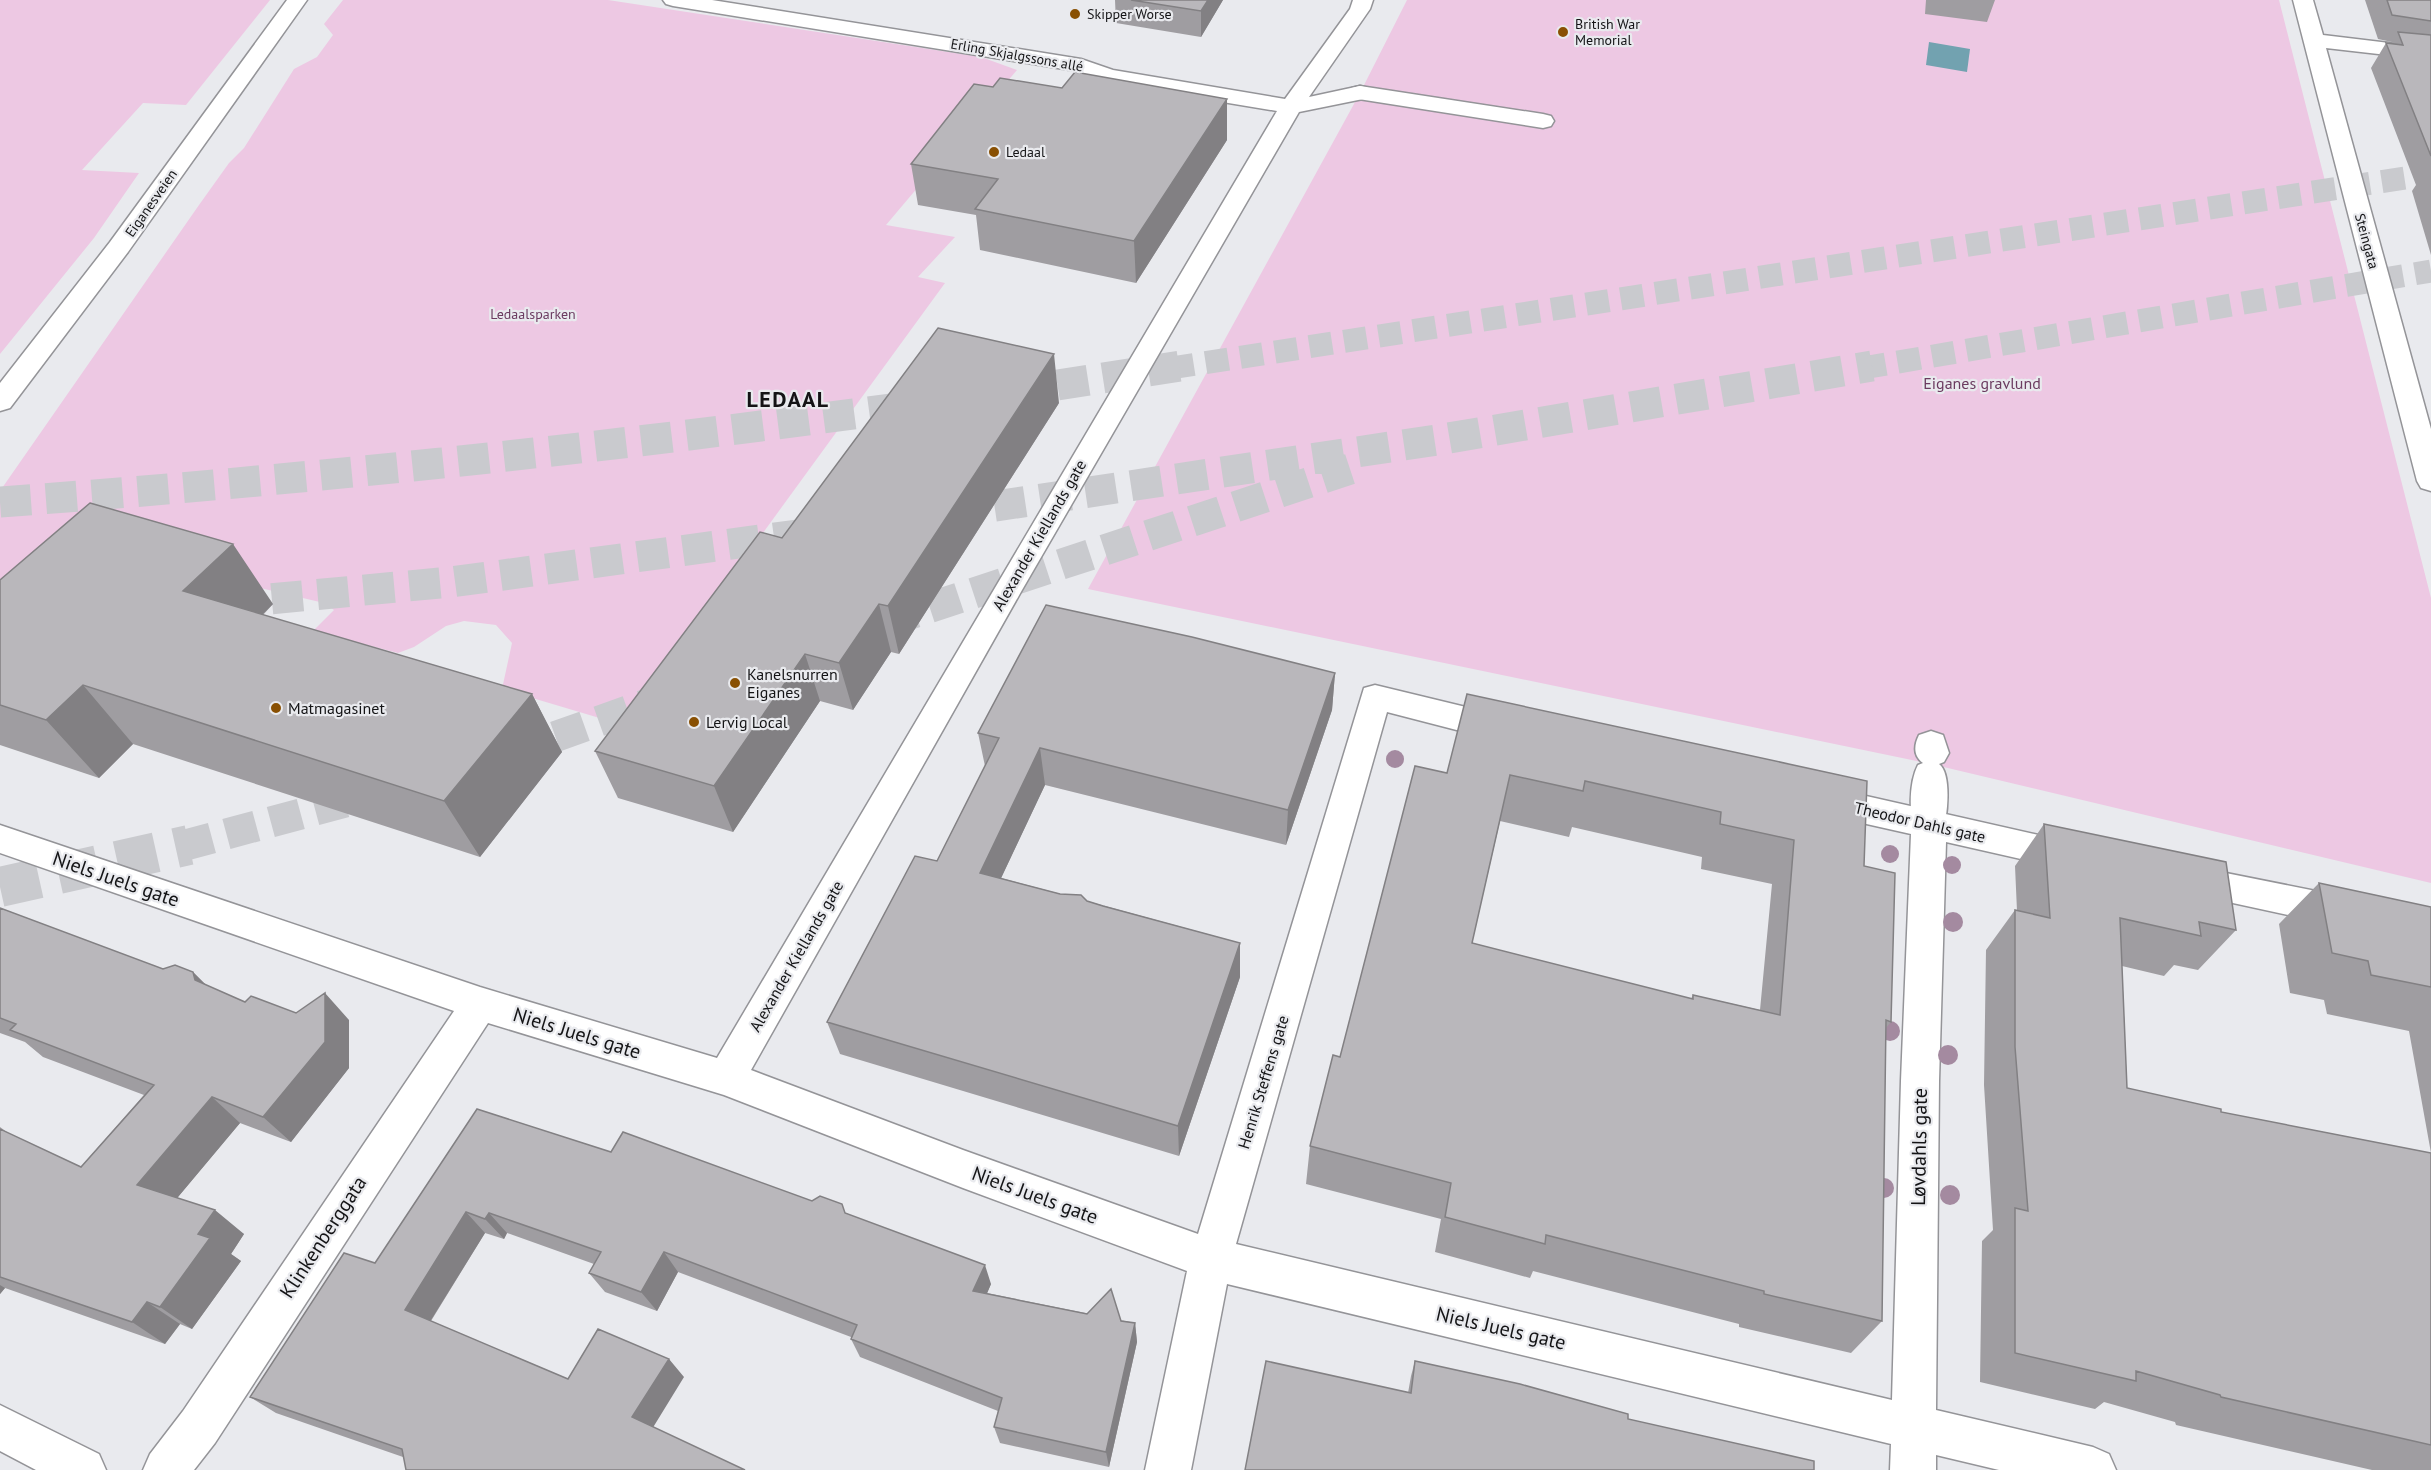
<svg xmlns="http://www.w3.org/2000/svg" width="2431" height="1470" font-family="'PT Sans',sans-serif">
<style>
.green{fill:#edc8e3}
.water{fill:#72a2b0}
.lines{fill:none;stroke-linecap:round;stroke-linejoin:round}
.highway-tunnel-far2{stroke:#c9cace;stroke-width:23;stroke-dasharray:23 12;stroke-linecap:butt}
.highway-tunnel-far1{stroke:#c9cace;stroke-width:31;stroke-dasharray:31 15;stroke-linecap:butt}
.highway-tunnel{stroke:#c9cace;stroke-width:40;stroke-dasharray:40 20;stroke-linecap:butt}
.lane-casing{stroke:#949498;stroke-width:3}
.street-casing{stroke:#949498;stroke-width:3}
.secondary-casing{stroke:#949498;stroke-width:3}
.lane{fill:#fff;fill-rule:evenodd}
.street{fill:#fff;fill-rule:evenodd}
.secondary{fill:#fff;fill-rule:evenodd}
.tree{fill:#a48aa0}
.wall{fill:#9f9da1;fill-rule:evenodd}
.shaded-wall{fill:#828083}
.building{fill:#b9b7bb;stroke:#828083;stroke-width:1.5;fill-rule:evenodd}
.poi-dot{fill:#895003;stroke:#e9eaee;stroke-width:2}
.labels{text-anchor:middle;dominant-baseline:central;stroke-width:4.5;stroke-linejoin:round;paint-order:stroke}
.far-poi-label{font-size:14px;fill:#141416;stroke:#e9eaee;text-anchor:start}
.far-street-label{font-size:14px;fill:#141416;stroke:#e9eaee}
.far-park-label{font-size:14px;fill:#6b3b60;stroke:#e9eaee}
.park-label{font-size:16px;fill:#6b3b60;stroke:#e9eaee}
.street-label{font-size:16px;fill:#141416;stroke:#e9eaee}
.poi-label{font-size:16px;fill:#141416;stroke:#e9eaee;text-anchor:start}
.near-street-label{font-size:20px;fill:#141416;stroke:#e9eaee}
.district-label{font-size:22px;font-weight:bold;letter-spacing:1.5px;fill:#141416;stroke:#e9eaee}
</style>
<rect width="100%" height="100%" fill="#e9eaee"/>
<path class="green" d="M0 0H270L186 105 143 103 82 170 139 173 94 238 0 354Z
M343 0H608L981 57 1017 70 886 225 955 237 918 277 945 283 623 725 502 689 512 643 496 625 464 621 446 626 414 647 398 653 313 631 334 610 324 603 214 577 0 626V491L199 205 229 163 244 148 294 69 317 57 333 35 324 24Z
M1407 0H2279L2431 598V883L1931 764 1088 589 1360 93Z"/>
<path class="water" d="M1929 42 1970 49 1967 72 1926 65Z"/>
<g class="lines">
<path class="highway-tunnel-far2" d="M1171 368 2431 174
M1863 368 2431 271"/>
<path class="highway-tunnel-far1" d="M1012 392 1181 366
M0 502C308 480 614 447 920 405
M949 513 1437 440 1872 366
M226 603 451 582 827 531
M886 622 1350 469
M512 752 667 697
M182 846 371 795"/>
<path class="highway-tunnel" d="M0 887 189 845"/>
<defs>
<path id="lane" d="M1360 86 1543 114 1551 116 1554 121 1551 126 1543 128 1352 98 1349 93 1352 88Z
M1931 731 1943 735 1949 753 1944 762 1939 764C1952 773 1948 820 1941 834L1929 838 1917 834C1908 817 1909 782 1918 765L1923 763C1913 756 1914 745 1919 735Z"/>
<path id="street" d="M663 0H712L1081 59 1113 70 1285 99 1350 9 1353 0H1373L1370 9 1309 97 1360 86 1368 88 1371 93 1368 98 1299 112 1022 590 751 1070 963 1150 1198 1234 1364 688 1375 685 1503 716 1515 720 1519 729 1515 738 1503 742 1387 712 1236 1244 1892 1400 1901 1081 1911 834 1822 814 1810 810 1805 800 1810 790 1822 786 2074 843 2086 847 2092 857 2086 867 2074 871 1946 842 1939 1081 1936 1410 2093 1447 2109 1454 2116 1470H1999L1936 1455V1470H1890L1891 1444 1227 1284 1191 1470H1145L1187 1271 963 1188 724 1095 488 1023 215 1443 194 1470H143L150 1454 183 1411 454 1011 0 853V825L480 987 717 1058 1277 111 1108 83 1076 71 673 6 666 4Z
M2293 0H2313L2323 35 2431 48V60L2326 48 2431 429V491L2421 488 2417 481Z
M2186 865 2431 914V946L2173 890 2168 880 2173 870Z"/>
<path id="secondary" d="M287 0H307L128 252 10 408 0 411V383L110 242Z
M0 1405 99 1454 106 1470H36L0 1451Z"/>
</defs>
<use href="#lane" class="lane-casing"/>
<use href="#street" class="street-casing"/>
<use href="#secondary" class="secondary-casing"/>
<use href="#lane" class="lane"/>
<use href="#street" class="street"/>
<use href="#secondary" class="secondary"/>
</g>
<g class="tree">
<circle cx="1395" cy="759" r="9"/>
<circle cx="1890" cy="854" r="9"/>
<circle cx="1952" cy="865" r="9"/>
<circle cx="1953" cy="922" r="10"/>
<circle cx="1890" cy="1031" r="10"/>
<circle cx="1948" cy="1055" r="10"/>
<circle cx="1884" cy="1188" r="10"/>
<circle cx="1950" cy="1195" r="10"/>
</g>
<path class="wall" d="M1115 0H1223L1201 37 1116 23Z
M1926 0H1995L1987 22 1925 14Z
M2365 0H2431V255L2412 191 2416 185 2371 68 2386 43 2391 44 2392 42 2378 39Z
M1227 140 1136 283 980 250 976 215 918 205 911 164Z
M1059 403 899 654 891 652 853 710 820 701 733 832 618 798 595 751 782 538Z
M0 580 273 604 263 615 532 694 562 752 480 857 133 744 99 778 0 745Z
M1335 673 1332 710 1286 845 1045 785 1001 878 1087 901 1240 943V977L1179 1156 840 1054 827 1022 937 861 985 766 978 733Z
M1467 694 1864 866 1891 1022 1885 1029 1882 1321 1851 1353 1739 1327V1324L1533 1271 1530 1278 1435 1252 1441 1219 1306 1184 1310 1146 1340 1057 1447 773ZM1500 821 1569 837 1572 827 1702 857 1701 869 1772 884 1760 1010 1693 995 1691 999 1472 943Z
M2044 824 2236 930 2198 970 2174 965 2164 976 2122 966 2127 1088 2221 1112 2431 1153V1470H2372L2176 1425 2175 1422 2104 1402 2095 1409 1980 1382 1982 1241 1993 1230 1984 1085 1986 950 2015 910 2017 911 2015 866Z
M2319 883 2431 907V1153L2409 1031 2327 1014 2324 1000 2290 993 2279 924Z
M0 908 163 969 193 972 206 985 245 1002 296 1013 349 1020V1068L291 1142 240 1123 177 1198 244 1234 231 1254 241 1261 192 1329 180 1324 165 1344 5 1288 0 1294V1127L8 1133 81 1167 144 1095 43 1057 25 1042 0 1033Z
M477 1109 611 1152 846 1213 991 1284 987 1293 1135 1323 1137 1342 1109 1467 1000 1443 994 1427 998 1411 860 1357 851 1339V1337L678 1272 657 1311 605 1292 589 1273 594 1264 507 1233 504 1239 485 1233 431 1321 568 1379 684 1377 403 1457 276 1413 250 1397 375 1263Z
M1415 1361 1628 1419 1408 1393 1411 1376Z"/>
<path class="shaded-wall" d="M1208 0H1223L1201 37V11Z
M1227 99V140L1136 283 1134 241Z
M1054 354 1059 403 899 654 888 606Z
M233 544 273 604 226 651 183 591Z
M879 604 891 652 853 710 839 663Z
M805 654 820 701 733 832 714 786Z
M1335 673 1332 710 1286 845 1288 810Z
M83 685 133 744 99 778 46 720Z
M532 694 562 752 480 857 444 801Z
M1040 748 1045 785 987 908 980 873Z
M1240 943V977L1179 1156 1178 1126Z
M193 972 221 1000 195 980Z
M325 993 349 1020V1068L291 1142 263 1117Z
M212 1097 240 1123 168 1209 137 1185Z
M215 1210 244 1234 231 1254 241 1261 192 1329 160 1307 198 1234Z
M466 1212 485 1233 426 1328 405 1310Z
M489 1213 507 1233 504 1239 485 1219Z
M664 1252 678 1272 657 1311 641 1292Z
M985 1265 991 1284 980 1310 973 1291Z
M0 1285 5 1288 0 1294Z
M147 1302 180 1324 165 1344 132 1322Z
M1135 1323 1137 1342 1109 1467 1106 1452Z
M669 1359 684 1377 649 1434 632 1417Z"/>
<path class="building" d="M1131 0H1208L1201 11Z
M2387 0H2431V21L2392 15Z
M2398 32 2431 35V156L2386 43 2403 45Z
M1075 72 1227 99 1134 241 975 209 998 179 911 164 974 84 993 87 1000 78 1062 88Z
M938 328 1054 354 888 606 879 604 839 663 805 654 714 786 595 751 760 532 782 538Z
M90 503 233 544 183 591 532 694 444 801 83 685 46 720 0 705V580Z
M1046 605 1192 637 1335 673 1288 810 1040 748 980 873 1060 894 1081 895 1087 901 1103 906 1240 943 1178 1126 827 1022 915 856 937 861 999 738 978 733Z
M1467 694 1867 781 1864 866 1895 873 1891 1022 1886 1020 1882 1321 1764 1294V1291L1546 1235 1545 1244 1445 1217 1451 1183 1310 1146 1333 1055 1340 1057 1415 766 1447 773ZM1510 775 1583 791 1585 781 1721 812 1720 824 1794 840 1780 1015 1693 995V999L1472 943Z
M2044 824 2226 862 2236 930 2199 922 2201 936 2120 918 2127 1088 2221 1109V1112L2431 1153V1445L2221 1397 2220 1395 2136 1371V1381L2015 1353V1208L2028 1211 2015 1047V910L2050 918Z
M2319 883 2431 907V987L2371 975 2368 961 2332 953Z
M0 908 163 969 175 965 193 972 195 980 245 1002 251 996 296 1013 325 993V1042L263 1117 212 1097 137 1185 215 1210 198 1234 210 1238 160 1307 147 1302 132 1322 0 1277V1129L81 1167 154 1085 10 1030 16 1024 0 1018Z
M477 1109 611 1152 623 1132 812 1201 820 1196 842 1204 845 1213 985 1265 973 1291 1087 1314 1111 1289 1121 1321 1135 1323 1106 1452 994 1427 1002 1398 851 1339 857 1325 664 1252 641 1292 589 1273 601 1252 489 1213 485 1219 466 1212 405 1310 568 1379 598 1329 669 1359 632 1417 745 1470H406L402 1449 250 1397 344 1253 375 1263Z
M1266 1361 1411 1393 1415 1361 1520 1384 1628 1414V1419L1814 1461V1470H1245Z"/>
<g class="poi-dot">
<circle cx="1075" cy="14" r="6"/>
<circle cx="1563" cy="32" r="6"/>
<circle cx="994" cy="152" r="6"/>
<circle cx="735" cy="683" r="6"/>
<circle cx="276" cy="708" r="6"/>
<circle cx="694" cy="722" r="6"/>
</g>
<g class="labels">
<g class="far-poi-label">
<text x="1087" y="14">Skipper Worse</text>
<text x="1575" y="24">British War<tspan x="1575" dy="16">Memorial</tspan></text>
<text x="1006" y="152">Ledaal</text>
</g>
<g class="far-street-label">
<text transform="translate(1017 55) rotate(10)">Erling Skjalgssons allé</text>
<text transform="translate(151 203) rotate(-55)">Eiganesveien</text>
<text transform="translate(2367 241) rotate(75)">Steingata</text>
</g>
<g class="far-park-label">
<text x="533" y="314">Ledaalsparken</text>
</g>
<g class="park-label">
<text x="1982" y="383">Eiganes gravlund</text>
</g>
<g class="street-label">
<text transform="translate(1039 535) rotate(-60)">Alexander Kiellands gate</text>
<text transform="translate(1920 822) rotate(13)">Theodor Dahls gate</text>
<text transform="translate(796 956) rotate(-60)">Alexander Kiellands gate</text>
<text transform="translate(1263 1082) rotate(-73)">Henrik Steffens gate</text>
</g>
<g class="poi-label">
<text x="747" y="674">Kanelsnurren<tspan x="747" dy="18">Eiganes</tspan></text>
<text x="288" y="708">Matmagasinet</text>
<text x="706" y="722">Lervig Local</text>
</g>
<g class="near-street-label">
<text transform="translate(116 879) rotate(19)">Niels Juels gate</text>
<text transform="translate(577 1033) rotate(17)">Niels Juels gate</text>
<text transform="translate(1919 1147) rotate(-89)">Løvdahls gate</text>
<text transform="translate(1035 1195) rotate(20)">Niels Juels gate</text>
<text transform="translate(323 1237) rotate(-57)">Klinkenberggata</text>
<text transform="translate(1501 1328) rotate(13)">Niels Juels gate</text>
</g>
<g class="district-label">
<text x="788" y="399">LEDAAL</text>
</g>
</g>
</svg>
